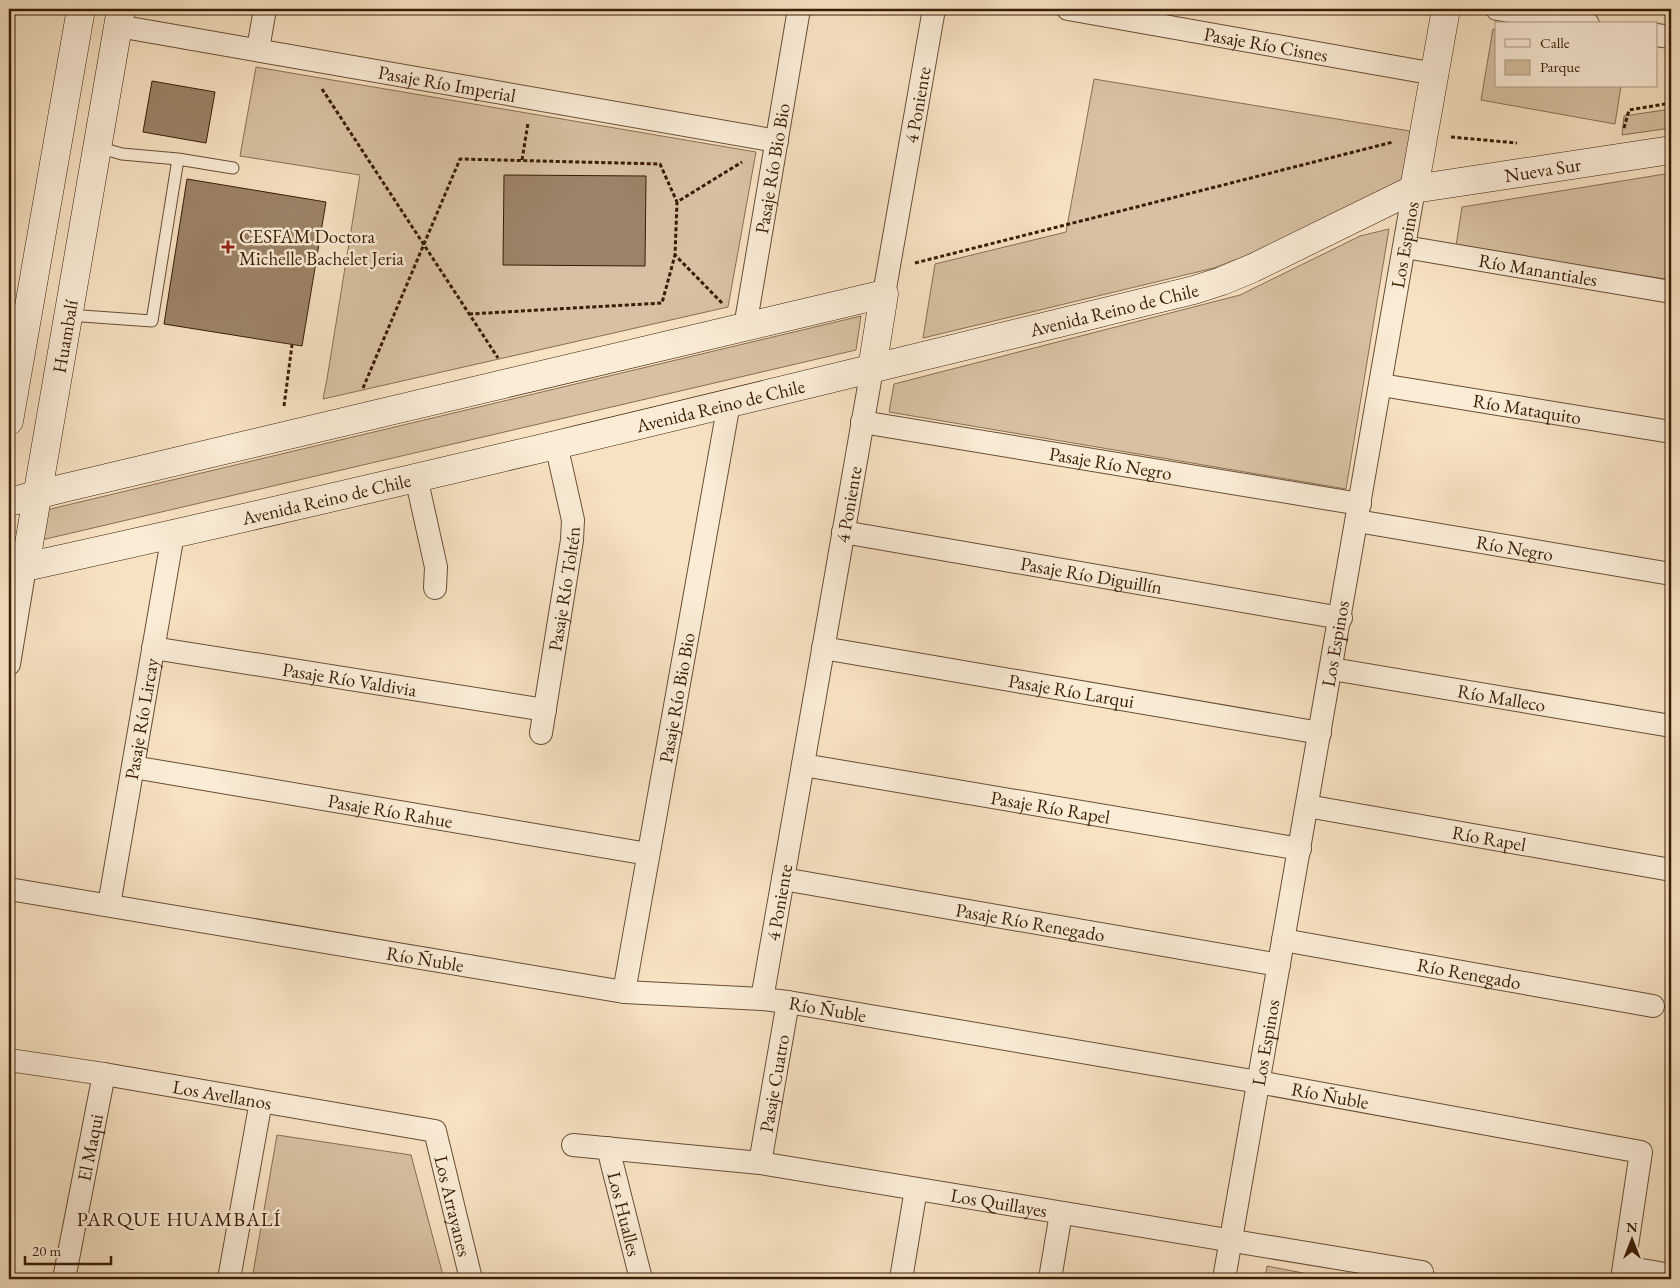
<svg xmlns="http://www.w3.org/2000/svg" width="1680" height="1288" font-family="'EB Garamond',serif">
<style>
.green{fill:#d7c1a2;stroke:#886f53}
.building{fill:#9c8367;stroke:#391d04}
.lines{fill:none;stroke-linecap:round;stroke-linejoin:round}
.lane-casing{stroke:#684e34;stroke-width:13}
.street-casing{stroke:#684e34;stroke-width:24}
.secondary-casing{stroke:#391d04;stroke-width:29}
.path{stroke:#391d04;stroke-width:3;stroke-dasharray:4 2.5;stroke-linecap:butt}
.lane{stroke:#faecd7;stroke-width:11}
.street{stroke:#faecd7;stroke-width:22}
.secondary{stroke:#faecd7;stroke-width:28}
.poi-dot{fill:#8f2418;stroke:#faecd7;stroke-width:2}
.labels{text-anchor:middle;dominant-baseline:central;stroke-width:5;stroke-linejoin:round;paint-order:stroke}
.street-label{font-size:19px;fill:#391d04;stroke:#faecd7}
.poi-label{font-size:19px;fill:#391d04;stroke:#faecd7;text-anchor:start}
.neighbourhood-label{font-size:20px;letter-spacing:1px;fill:#391d04;stroke:#faecd7}
</style>
<rect width="100%" height="100%" fill="#f7e2c2"/>
<filter id="stains"><feTurbulence type="fractalNoise" baseFrequency=".004" numOctaves="4"/><feColorMatrix values="0 0 0 0 .2 0 0 0 0 .09 0 0 0 0 .02 0 0 0 .5 -.17"/></filter>
<radialGradient id="worn" r=".72"><stop offset=".6" stop-color="#630" stop-opacity="0"/><stop offset="1" stop-color="#630" stop-opacity=".3"/></radialGradient>
<path class="green" d="M1493 29 1496 30V86H1621L1615 124 1481 100Z
M256 67 756 152 728 307 323 399 327 379 360 175 240 156Z
M1094 79 1422 133 1410 176 1281 242 1214 268 923 338 935 264 1066 232Z
M1671 109V128L1622 135 1624 116Z
M1671 173V280L1456 246 1462 207Z
M1389 229 1346 489 889 412 894 384 1240 295 1360 236Z
M861 316 856 350 37 541 42 511Z
M277 1135 411 1155 444 1279H252Z
M1267 1266 1334 1279H1265Z"/>
<path class="building" d="M152 81 215 92 206 143 143 132Z
M504 175 646 176 645 266 503 265Z
M187 179 326 202 302 346 164 324Z"/>
<g class="lines">
<defs>
<path id="lane" d="M97 147 122 154 178 159 233 168
M68 315 152 321 178 159"/>
<g id="street">
<path id="s1" d="M1068 9 1435 74"/>
<path d="M1497 9 1588 24"/>
<path id="s2" d="M118 26 777 141"/>
<path d="M1656 35 1671 37"/>
<path d="M258 49 265 9"/>
<path id="s3" d="M1405 247 1671 292"/>
<path id="s4" d="M884 294 934 9"/>
<path id="s5" d="M745 327 799 9"/>
<path id="s6" d="M1381 385 1671 432"/>
<path id="s7" d="M862 422 1360 504"/>
<path d="M416 477 436 567 435 588"/>
<path id="s8" d="M1357 521 1671 574"/>
<path id="s9" d="M843 532 1341 618"/>
<path id="s10" d="M153 648 545 710"/>
<path id="s11" d="M823 648 1320 733"/>
<path d="M9 664 25 567"/>
<path id="s12" d="M1332 669 1671 726"/>
<path id="s13" d="M541 733 572 540 573 520 556 444"/>
<path id="s14" d="M803 765 1300 849"/>
<path id="s15" d="M133 767 648 854"/>
<path id="s16" d="M1307 806 1671 870"/>
<path id="s17" d="M783 879 1279 965"/>
<path id="s18" d="M9 889 624 992 762 999 788 1002 1258 1082 1641 1152 1622 1279"/>
<path id="s19" d="M109 905 173 534"/>
<path id="s20" d="M1283 940 1653 1006"/>
<path id="s21" d="M624 992 729 403"/>
<path id="s22" d="M762 999 872 369"/>
<path id="s23" d="M9 1060 104 1074 435 1131 471 1279"/>
<path id="s24" d="M573 1145 760 1163 1422 1272 1421 1279"/>
<path id="s25" d="M608 1148 641 1279"/>
<path id="s26" d="M760 1163 788 1002"/>
<path d="M1624 1267 1671 1275"/>
<path id="s27" d="M64 1279 104 1074"/>
<path d="M229 1279 261 1101"/>
<path d="M901 1279 916 1189"/>
<path d="M1050 1279 1061 1213"/>
<path id="s28" d="M1224 1279 1414 189"/>
</g>
<g id="secondary">
<path d="M1414 189 1446 9"/>
<path d="M9 421 81 9"/>
<path d="M9 502 60 489 884 294 872 369"/>
<path id="s29" d="M25 567 121 9"/>
<path id="s30" d="M9 573 25 567C416 481 805 385 1194 290L1222 281 1253 268 1414 189 1671 150"/>
</g>
</defs>
<use href="#lane" class="lane-casing"/>
<use href="#street" class="street-casing"/>
<use href="#secondary" class="secondary-casing"/>
<path class="path" d="M322 89 498 358
M1624 128 1629 110 1671 103
M1451 137 1517 143
M522 160 528 123
M915 263 1393 142
M722 303 675 255 677 202 742 162
M469 314 662 303 675 255
M363 388 460 159 660 164 677 202
M284 406 292 345"/>
<use href="#lane" class="lane"/>
<use href="#street" class="street"/>
<use href="#secondary" class="secondary"/>
</g>
<path class="poi-dot" d="M225.5 239.5h5v5h5v5h-5v5h-5v-5h-5v-5h5z"/>
<g class="labels">
<g class="street-label">
<text stroke="none"><textPath href="#s1" startOffset="201">Pasaje Río Cisnes</textPath></text>
<text stroke="none"><textPath href="#s2" startOffset="334">Pasaje Río Imperial</textPath></text>
<text stroke="none"><textPath href="#s4" startOffset="192">4 Poniente</textPath></text>
<text stroke="none"><textPath href="#s5" startOffset="161">Pasaje Río Bio Bio</textPath></text>
<text stroke="none"><textPath href="#s30" startOffset="1591">Nueva Sur</textPath></text>
<text stroke="none"><textPath href="#s28" startOffset="1050">Los Espinos</textPath></text>
<text stroke="none"><textPath href="#s3" startOffset="135">Río Manantiales</textPath></text>
<text stroke="none"><textPath href="#s30" startOffset="1136">Avenida Reino de Chile</textPath></text>
<text stroke="none"><textPath href="#s29" startOffset="234">Huambalí</textPath></text>
<text stroke="none"><textPath href="#s30" startOffset="731">Avenida Reino de Chile</textPath></text>
<text stroke="none"><textPath href="#s6" startOffset="148">Río Mataquito</textPath></text>
<text stroke="none"><textPath href="#s7" startOffset="252">Pasaje Río Negro</textPath></text>
<text stroke="none"><textPath href="#s30" startOffset="326">Avenida Reino de Chile</textPath></text>
<text stroke="none"><textPath href="#s22" startOffset="502">4 Poniente</textPath></text>
<text stroke="none"><textPath href="#s8" startOffset="160">Río Negro</textPath></text>
<text stroke="none"><textPath href="#s9" startOffset="252">Pasaje Río Diguillín</textPath></text>
<text stroke="none"><textPath href="#s13" startOffset="146">Pasaje Río Toltén</textPath></text>
<text stroke="none"><textPath href="#s28" startOffset="645">Los Espinos</textPath></text>
<text stroke="none"><textPath href="#s10" startOffset="199">Pasaje Río Valdivia</textPath></text>
<text stroke="none"><textPath href="#s11" startOffset="252">Pasaje Río Larqui</textPath></text>
<text stroke="none"><textPath href="#s21" startOffset="299">Pasaje Río Bio Bio</textPath></text>
<text stroke="none"><textPath href="#s12" startOffset="172">Río Malleco</textPath></text>
<text stroke="none"><textPath href="#s19" startOffset="189">Pasaje Río Lircay</textPath></text>
<text stroke="none"><textPath href="#s14" startOffset="251">Pasaje Río Rapel</textPath></text>
<text stroke="none"><textPath href="#s15" startOffset="261">Pasaje Río Rahue</textPath></text>
<text stroke="none"><textPath href="#s16" startOffset="185">Río Rapel</textPath></text>
<text stroke="none"><textPath href="#s22" startOffset="98">4 Poniente</textPath></text>
<text stroke="none"><textPath href="#s17" startOffset="251">Pasaje Río Renegado</textPath></text>
<text stroke="none"><textPath href="#s18" startOffset="422">Río Ñuble</textPath></text>
<text stroke="none"><textPath href="#s20" startOffset="189">Río Renegado</textPath></text>
<text stroke="none"><textPath href="#s18" startOffset="828">Río Ñuble</textPath></text>
<text stroke="none"><textPath href="#s28" startOffset="240">Los Espinos</textPath></text>
<text stroke="none"><textPath href="#s26" startOffset="81">Pasaje Cuatro</textPath></text>
<text stroke="none"><textPath href="#s23" startOffset="216">Los Avellanos</textPath></text>
<text stroke="none"><textPath href="#s18" startOffset="1338">Río Ñuble</textPath></text>
<text stroke="none"><textPath href="#s27" startOffset="134">El Maqui</textPath></text>
<text stroke="none"><textPath href="#s24" startOffset="430">Los Quillayes</textPath></text>
<text stroke="none"><textPath href="#s23" startOffset="509">Los Arrayanes</textPath></text>
<text stroke="none"><textPath href="#s25" startOffset="68">Los Hualles</textPath></text>
</g>
<g class="poi-label">
<text x="239" y="236">CESFAM Doctora<tspan x="239" dy="22">Michelle Bachelet Jeria</tspan></text>
</g>
<g class="neighbourhood-label">
<text x="179" y="1219">PARQUE HUAMBALÍ</text>
</g>
</g>
<rect width="1680" height="1288" fill="none" stroke="#f7e2c2" stroke-width="30"/>
<rect x="10" y="10" width="1660" height="1268" fill="none" stroke="#391d04" stroke-width="2.5"/>
<rect x="15" y="15" width="1650" height="1258" fill="none" stroke="#391d04"/>
<rect x="1495" y="22" width="162" height="65" fill="#faecd7" stroke="#ad9983"/>
<rect x="1505" y="39" width="25" height="8" fill="#faecd7" stroke="#ad9983"/>
<text x="1540" y="48" font-size="15" fill="#391d04">Calle</text>
<rect x="1505" y="60" width="25" height="15" fill="#d7c1a2" stroke="#ad9983"/>
<text x="1540" y="72" font-size="15" fill="#391d04">Parque</text>
<g transform="translate(1632 1240)" stroke="#faecd7" stroke-width="4" paint-order="stroke">
<path d="M0-4L9 19L0 12L-9 19Z" fill="#391d04"/>
<text y="-8" font-size="14" font-weight="bold" text-anchor="middle" fill="#391d04">N</text>
</g>
<path d="M25 1256v8h86v-8" fill="none" stroke="#391d04" stroke-width="2.5"/>
<text x="32" y="1256" font-size="15" fill="#391d04" stroke="#faecd7" stroke-width="4" paint-order="stroke">20 m</text>
<rect width="100%" height="100%" filter="url(#stains)"/>
<rect width="100%" height="100%" fill="url(#worn)"/>
</svg>
